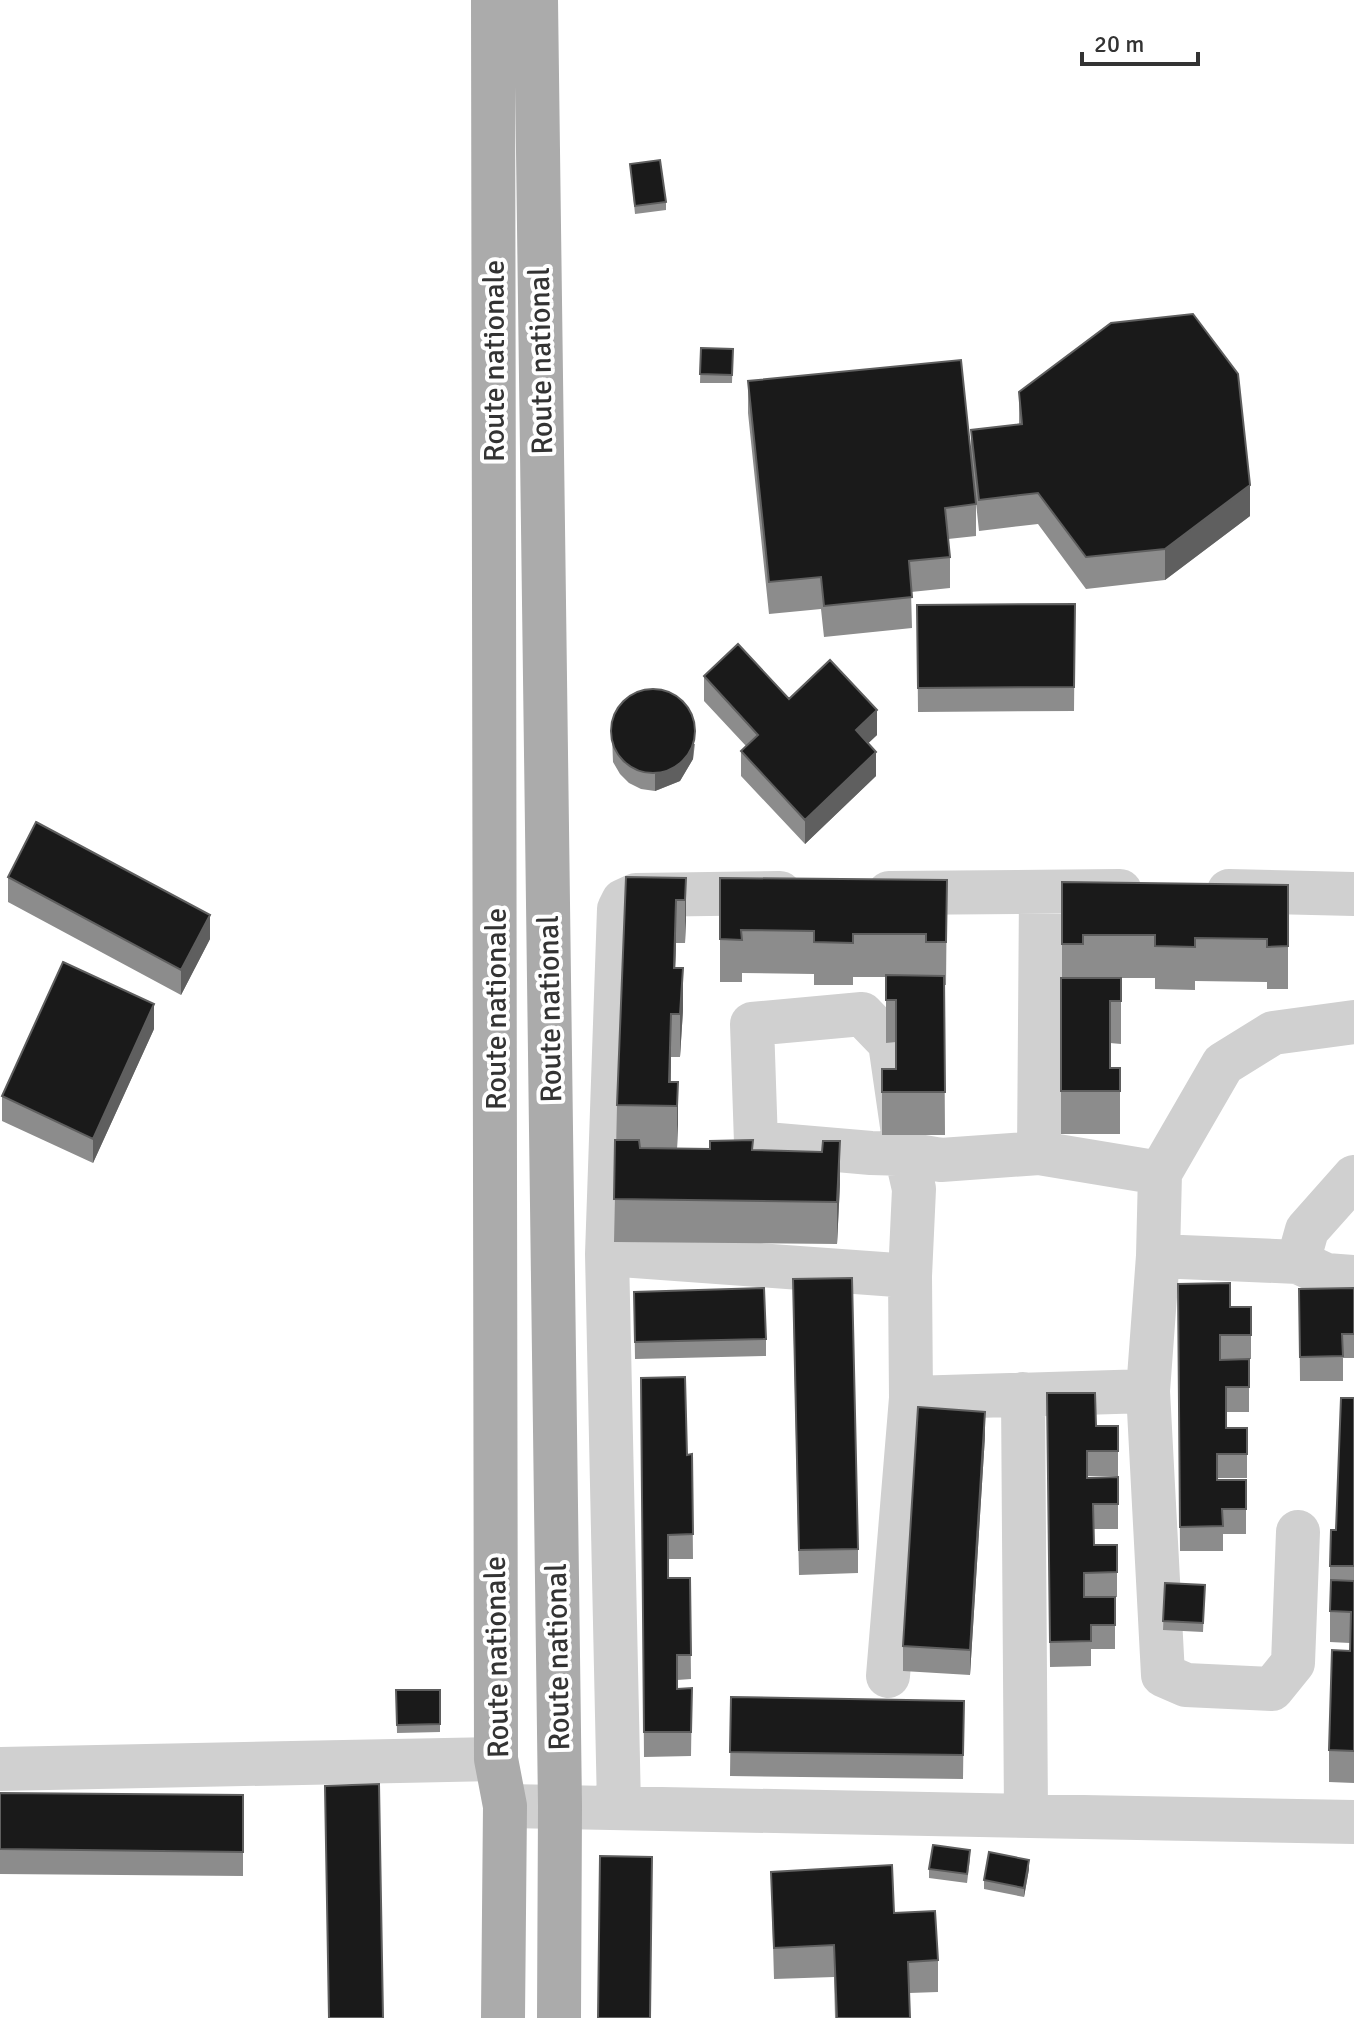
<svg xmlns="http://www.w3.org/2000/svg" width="1354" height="2018" font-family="Signika,sans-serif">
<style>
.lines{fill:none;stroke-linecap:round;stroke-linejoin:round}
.minor{stroke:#d0d0d0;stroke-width:44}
.major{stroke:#ababab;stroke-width:44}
.wall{fill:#8c8c8c}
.shaded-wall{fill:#5f5f5f}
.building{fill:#1a1a1a;stroke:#5f5f5f;stroke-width:2}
.labels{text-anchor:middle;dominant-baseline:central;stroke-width:8;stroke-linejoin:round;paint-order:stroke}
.street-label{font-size:30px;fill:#333;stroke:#fff}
</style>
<rect width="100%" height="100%" fill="#fff"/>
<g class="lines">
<path class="minor" d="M1229 891 1354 894
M889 893 1120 891
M1039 1153 1041 892
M607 1254 910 1276
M1158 1256 1298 1262 1326 1275 1354 1277
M1298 1262 1307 1230 1354 1177
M1023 1394 1026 1815
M911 1398 1148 1391
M1298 1532 1293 1663 1272 1689 1186 1685 1163 1675 1148 1391 1158 1256 1160 1173 1223 1064 1273 1033 1354 1022
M888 1676 911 1398 910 1276 914 1189 906 1154 890 1043 862 1014 752 1024 756 1143 871 1153 906 1154 941 1160 1039 1153 1160 1173
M0 1769 496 1759
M505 1806 1354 1822
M619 1807 607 1254 619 909 623 901 636 895 780 893"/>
<path class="major" d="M493 0 496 1759 505 1806 503 2018
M536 0 560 1806 559 2018"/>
</g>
<path class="wall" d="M630 164 666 202V210L635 214Z
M701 348 733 349 732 383H700Z
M748 381 971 461V430L1019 424V392L1250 516 1165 580 1086 589 1038 524 979 531 972 465 976 504V536L948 539 950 557V588L911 592 912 628 824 637 821 609 769 614 748 413Z
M1075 604 1074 711 918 712 917 605Z
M704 676 789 699 877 735 868 743 876 776 805 844 741 776V751L746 746 704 701Z
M612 736 695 744 693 759 680 781 655 791 641 789 629 783 620 774 613 762Z
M8 877 210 939 181 995 8 902Z
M626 877 686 878 685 943H676L675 968 683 1010 680 1057H671V1082H678L677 1148 753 1150 840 1184 837 1244 614 1242 617 1105Z
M720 878 947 880 946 985H944L945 1135H882V1069H896V1042L886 1043V977H853V985H814V974L742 973V982H720Z
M1062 882 1288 885V989H1267V982L1195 981V990L1155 989V978H1121V1044L1110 1043V1068H1120V1134H1061V978H1062Z
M154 1029 93 1163 2 1121V1096Z
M1178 1284 1230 1307H1251V1359H1249V1412H1226V1428H1247V1478H1217V1480H1246V1534H1223V1551H1180Z
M1354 1288V1358H1343V1381H1300L1299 1289Z
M634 1292 766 1339V1356L635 1359Z
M793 1304 858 1549V1573L799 1575Z
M641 1378 687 1455 692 1454 693 1559H668V1578H690L691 1679 677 1680V1689L692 1688 691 1756 644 1757Z
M1047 1393 1096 1426H1118V1476H1087V1478L1118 1477V1529H1093L1094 1545H1117V1597H1100H1115V1649H1091V1666L1050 1667Z
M1354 1398V1783L1329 1782V1750L1350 1651V1643L1330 1642V1566Z
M985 1436 970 1675 903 1671V1646Z
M1165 1583 1205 1585 1203 1632 1163 1630Z
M396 1690H440V1732L397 1733Z
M731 1697 964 1701 963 1779 730 1776Z
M325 1786 383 2018H329Z
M0 1793 243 1795V1876L0 1874Z
M970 1859 967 1883 929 1878V1869Z
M1029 1869 1024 1897 984 1889V1880Z
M771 1872 894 1913 938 1960V1992L909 1993 910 2018H835L834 1977 774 1979Z"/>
<path class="shaded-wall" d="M1250 485V516L1165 580V549Z
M877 710V735L856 755V730Z
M695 727 693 759 680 781 655 791V774Z
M876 752V776L805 844V820Z
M686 878V921L685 943V900Z
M676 900V943L674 1010V968Z
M210 915V939L181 995V970Z
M683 968V1010L680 1057V1014Z
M154 1004V1029L93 1163V1139Z
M671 1014V1057L670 1106 669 1082Z
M678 1082V1125L677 1149V1106Z
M840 1141V1184L837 1244V1202Z
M985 1412V1436L970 1675V1650Z
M1029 1860V1869L1024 1897V1888Z"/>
<path class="building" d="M660 160 666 202 635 206 630 164Z
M1193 314 1238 374 1250 485 1165 549 1086 557 1038 493 979 500 971 430 1022 424 1019 392 1111 323Z
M701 348 733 349 732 375 700 374Z
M961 360 976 504 945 508 950 557 909 561 912 597 824 606 821 577 769 582 748 381Z
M1075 604 1074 687 918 688 917 605Z
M738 644 789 699 830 660 877 710 856 730 876 752 805 820 741 751 758 735 704 676Z
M611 731a42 42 0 1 1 84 0a42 42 0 1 1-84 0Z
M36 822 210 915 181 970 8 877Z
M626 877 686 878 685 900H676L674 968H683L680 1014H671L669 1082H678L677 1106 617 1105Z
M720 878 947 880 946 942H926V934H853V943L814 942V931L741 930 742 940 720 939Z
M1062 882 1288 885V946L1267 947V939L1195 938V947L1155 946V935H1083V944H1062Z
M63 962 154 1004 93 1139 2 1096Z
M886 975 944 976 945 1092H882V1069H896V1000H886Z
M1061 978H1121V1001H1110V1068H1120V1091H1061Z
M615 1140H639L640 1148 710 1149V1141L753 1140 752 1150 822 1152 823 1141H840L837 1202 614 1199Z
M852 1278 858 1549 799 1550 793 1279Z
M1230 1283V1307H1251V1335H1220V1360L1249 1359V1387H1226V1428H1247V1454H1217V1480H1246V1509H1222L1223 1526 1180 1527 1178 1284Z
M764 1288 766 1339 635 1342 634 1292Z
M1354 1288V1334H1342L1343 1356 1300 1357 1299 1289Z
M685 1377 687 1455 692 1454 693 1534 668 1535V1578H690L691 1655H677V1689L692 1688 691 1732H644L641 1378Z
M1047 1393H1095L1096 1426H1118V1451H1087V1478L1118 1477V1504H1093L1094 1545H1117V1572L1084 1573V1597H1115V1625H1091V1641L1050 1642Z
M1341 1398H1354V1566H1330L1331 1530H1336Z
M918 1407 985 1412 970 1650 903 1646Z
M1331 1580 1354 1581V1751L1329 1750 1332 1650 1350 1651 1351 1612 1330 1611Z
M1165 1583 1205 1585 1203 1623 1163 1621Z
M396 1690H440V1724L397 1725Z
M731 1697 964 1701 963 1755 730 1752Z
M379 1784 383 2018H329L325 1786Z
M0 1793 243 1795V1852L0 1849Z
M933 1845 970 1850 967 1874 929 1869Z
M989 1852 1029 1860 1024 1888 984 1880Z
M600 1856 652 1857 650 2018H598Z
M892 1865 894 1913 935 1911 938 1960 908 1962 910 2018H837L834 1945 774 1948 771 1872Z"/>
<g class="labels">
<g class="street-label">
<text transform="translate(494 361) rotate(-90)">Route nationale</text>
<text transform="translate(541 361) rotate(-91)">Route national</text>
<text transform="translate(496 1009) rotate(-90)">Route nationale</text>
<text transform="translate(550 1009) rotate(-91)">Route national</text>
<text transform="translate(497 1657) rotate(-91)">Route nationale</text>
<text transform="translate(558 1657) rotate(-91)">Route national</text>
</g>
</g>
<path d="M1082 52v12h116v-12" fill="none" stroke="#333333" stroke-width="4"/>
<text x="1094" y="52" font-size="24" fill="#333333" stroke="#ffffff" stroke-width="6" paint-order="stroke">20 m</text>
</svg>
